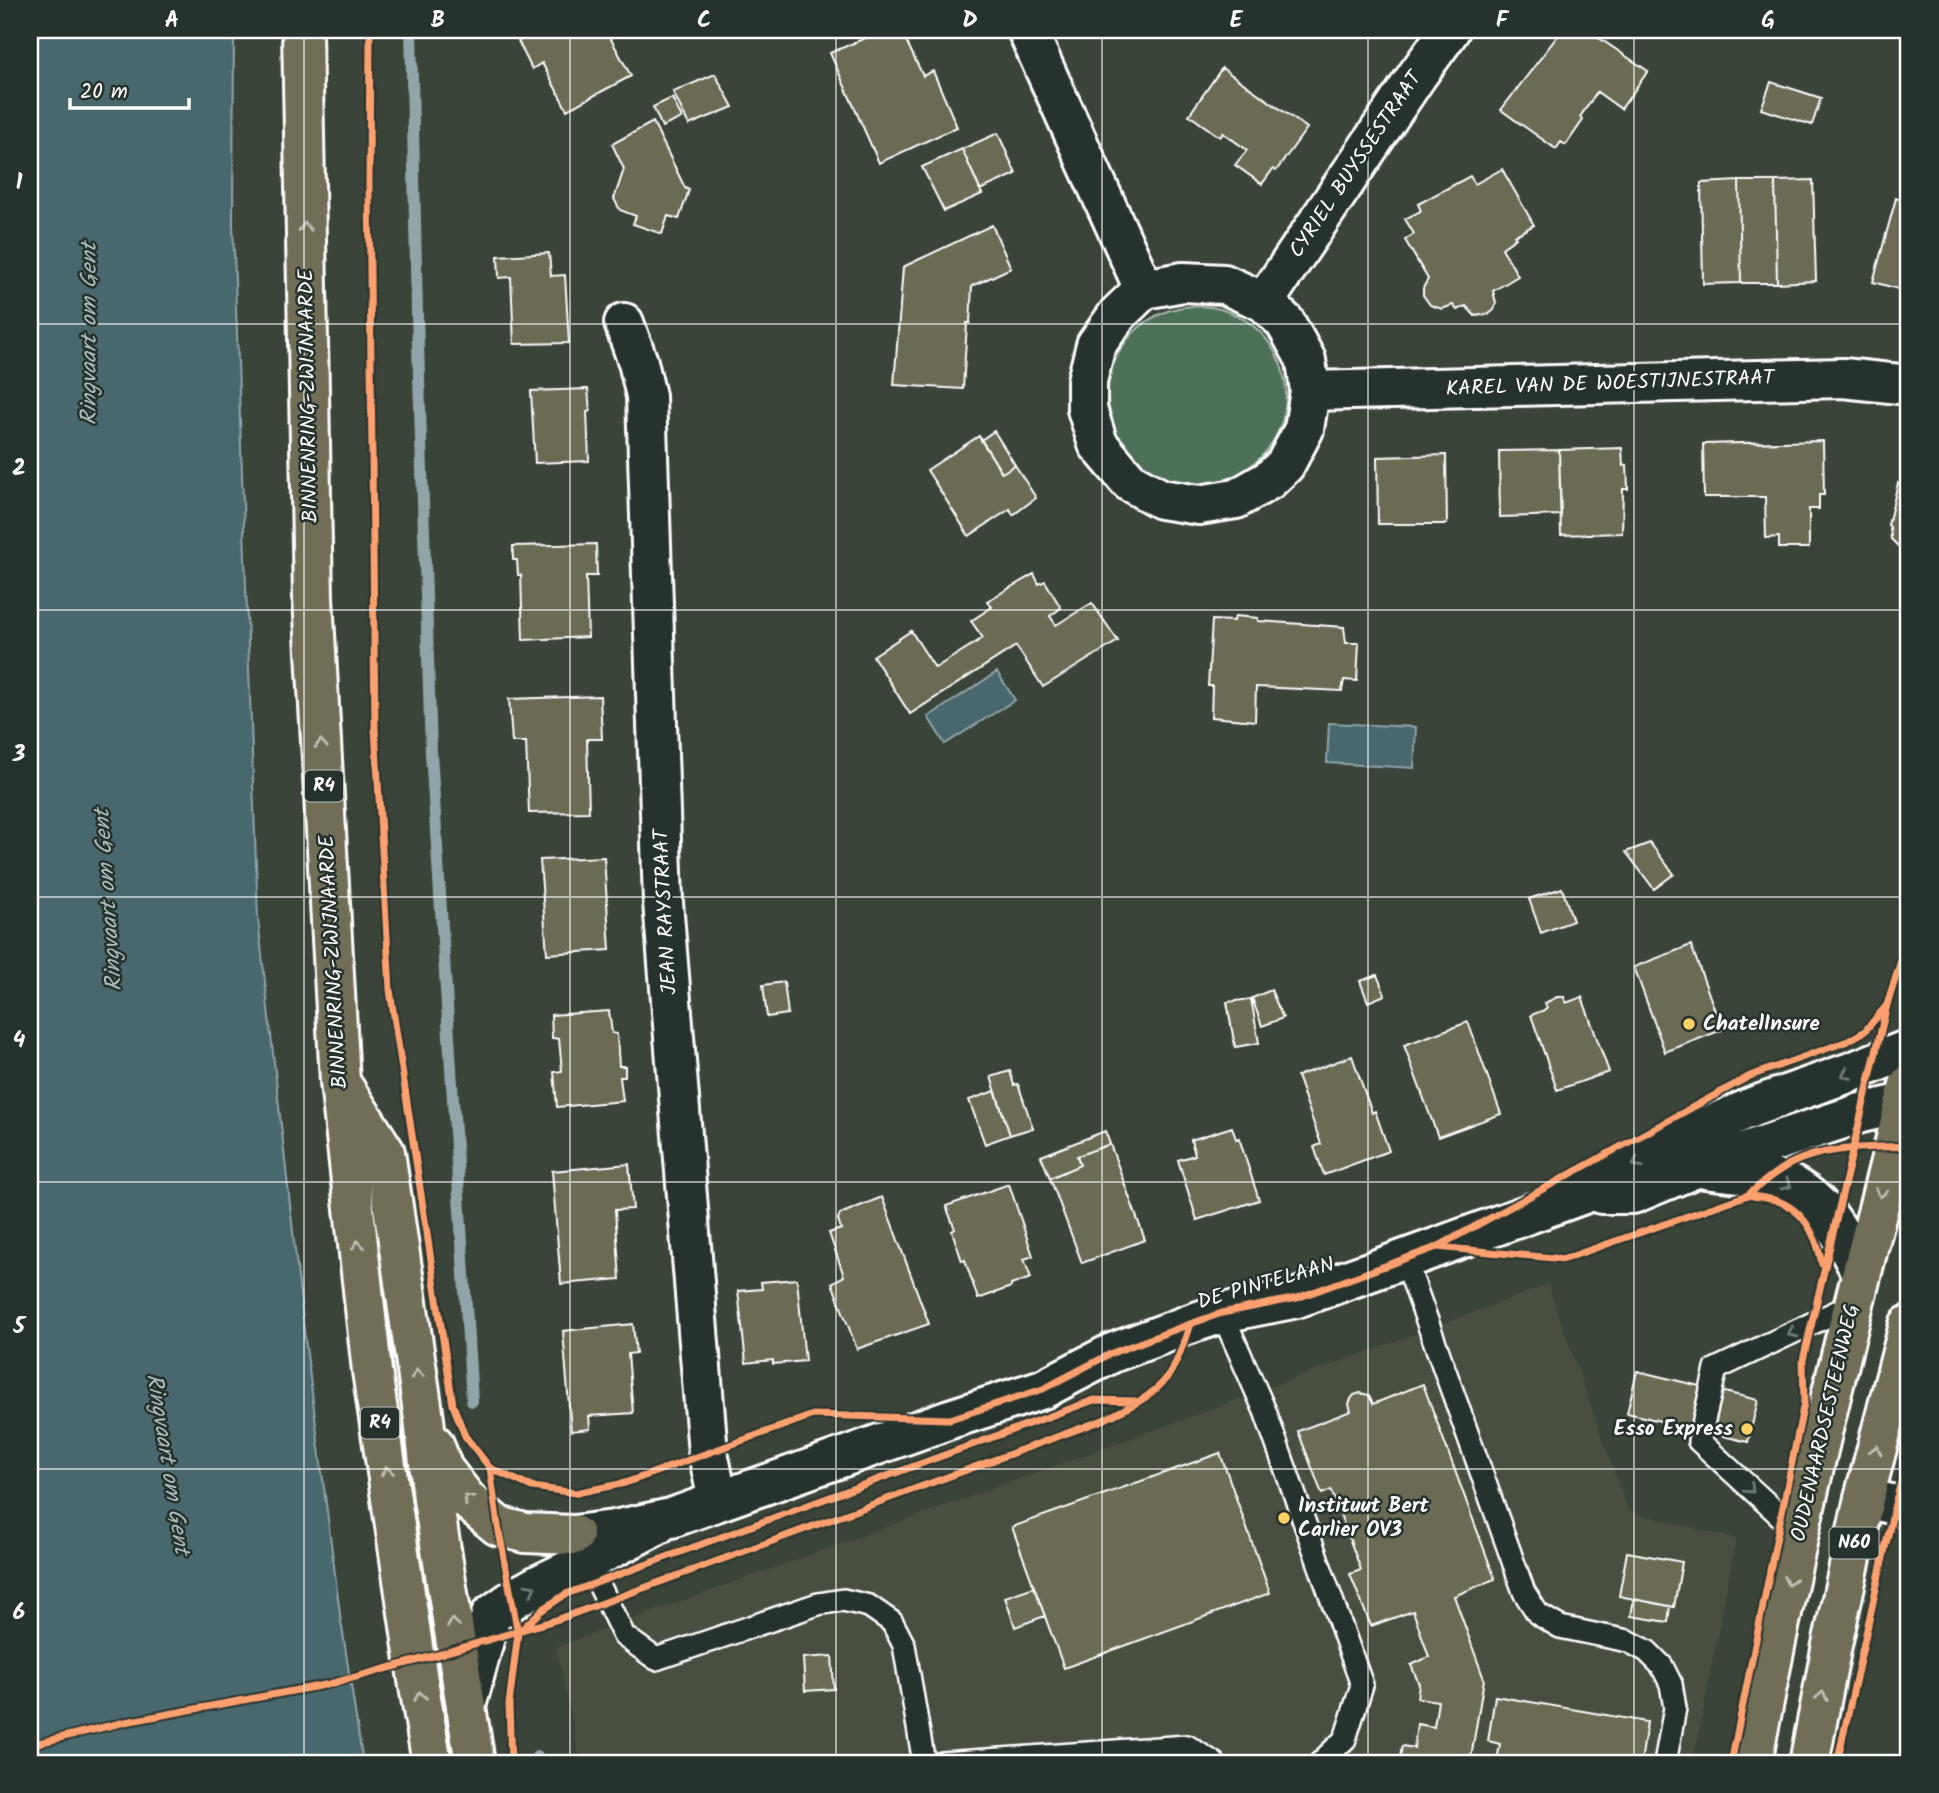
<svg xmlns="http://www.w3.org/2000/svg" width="1939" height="1793" font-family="Kalam,sans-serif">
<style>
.built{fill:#494f41}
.green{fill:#506f58;stroke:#a8b7ac;stroke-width:2}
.water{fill:#48676e;stroke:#91a4a8;stroke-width:2}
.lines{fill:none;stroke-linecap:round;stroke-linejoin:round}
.stream{stroke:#91a4a8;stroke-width:12}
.building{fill:#6b6a55;stroke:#fff;stroke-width:2}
.lane-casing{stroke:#fff;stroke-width:26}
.street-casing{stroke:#fff;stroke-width:44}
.secondary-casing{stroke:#fff;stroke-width:44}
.highway-casing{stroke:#fff;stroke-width:44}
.lane{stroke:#26332d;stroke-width:21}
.street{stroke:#26332d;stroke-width:38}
.secondary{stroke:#26332d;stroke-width:38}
.highway{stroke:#716e59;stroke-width:38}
.cycleway-casing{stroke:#26332d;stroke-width:11}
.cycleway{stroke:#fca06f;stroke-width:7}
.oneway{stroke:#bfbeb4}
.oneway2{stroke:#727a76}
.grid{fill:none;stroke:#fff;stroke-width:2;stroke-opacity:0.55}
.poi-dot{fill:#ffd166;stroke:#26332d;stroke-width:2.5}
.labels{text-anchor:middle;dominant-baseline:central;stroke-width:5;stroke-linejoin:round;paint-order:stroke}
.shield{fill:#26332d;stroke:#bec2c0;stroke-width:2}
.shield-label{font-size:19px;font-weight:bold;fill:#fff}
.street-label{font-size:21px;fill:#fff;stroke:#26332d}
.poi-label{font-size:21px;font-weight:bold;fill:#fff;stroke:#26332d;text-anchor:start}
.water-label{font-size:23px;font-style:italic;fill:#adbbbe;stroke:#26332d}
.neatline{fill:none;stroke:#fff;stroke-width:2.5}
.grid-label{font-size:23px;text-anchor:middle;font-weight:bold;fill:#fff}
</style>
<rect width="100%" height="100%" fill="#3b4439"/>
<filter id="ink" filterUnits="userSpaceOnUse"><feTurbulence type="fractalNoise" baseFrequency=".0143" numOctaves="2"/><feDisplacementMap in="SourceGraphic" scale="14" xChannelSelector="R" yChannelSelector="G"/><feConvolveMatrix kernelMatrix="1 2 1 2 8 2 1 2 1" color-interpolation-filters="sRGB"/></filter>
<g filter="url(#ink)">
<path class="built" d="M1548 1285 1628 1511 1736 1539 1693 1763H581L556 1647 1242 1398Z"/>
<path class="green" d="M1108 395a89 89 0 1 1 178 0a89 89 0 1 1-178 0Z"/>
<path class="water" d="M30 30H234L233 224 258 919 304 1330 340 1614 363 1763H32L30 1750Z
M997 672 1015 700 945 744 928 717Z
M1329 723 1416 727 1414 768 1327 763Z"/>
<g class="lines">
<path class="stream" d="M411 30 417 314 431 752 472 1401
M537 1757 538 1763"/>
</g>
<path class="building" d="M526 30H606L631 76 567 110 542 63 532 69 518 41 528 36Z
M884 30H901L923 76 933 71 957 127 879 163 830 53Z
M1562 30H1587L1648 71 1621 109 1597 92 1580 117 1583 120 1566 145 1561 142 1556 149 1501 110Z
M1222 68 1307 128 1276 171 1273 169 1262 184 1235 165 1247 150 1223 133 1220 137 1189 115Z
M715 74 733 107 689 125 673 92Z
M1771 82 1821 98 1812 125 1761 109Z
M672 98 682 118 662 127 653 107Z
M653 122 685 188 689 190 679 219 668 216 662 234 633 224 636 216 620 210 614 199 624 169 612 144Z
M998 133 1016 174 980 190 962 149Z
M962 149 982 194 944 211 922 167Z
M1502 169 1534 225 1514 236 1516 238 1502 248 1518 276 1493 291 1496 303 1494 310 1489 314 1475 316 1466 306 1457 310 1453 305 1442 309 1430 305 1423 295V288L1428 279 1405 240 1414 234 1405 219 1421 211 1418 204 1470 176 1475 184Z
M1813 180 1816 281 1777 283 1775 181Z
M1739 181H1775L1777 283H1741Z
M1739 181 1741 283 1703 284 1701 183Z
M1896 198 1909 202V292L1873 282Z
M992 225 1011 268 972 286 970 323H967L963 389 894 385 903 267Z
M549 253 551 276 565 275 569 343 514 344 511 277 499 278 498 256Z
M588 389 590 411 587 412 589 461 535 463 531 391Z
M994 431 1015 465 1002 473 981 440Z
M979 436 1002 473 1015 465 1036 498 1013 515 1010 509 969 536 927 470Z
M1823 441 1824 495H1819V509H1809V548H1779V537L1766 538 1765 497H1704L1703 444Z
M1622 448 1623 466 1627 465 1628 489H1623L1622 533 1561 535 1559 450Z
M1559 450 1561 515 1500 517 1499 451Z
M1446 455 1447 524H1378L1377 457Z
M1909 480V548H1900L1891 539 1890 527 1888 525 1898 483 1908 486Z
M596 544 597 576H586L588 637 523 640 521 575H518L517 560H513V546Z
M1034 574 1039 584 1045 581 1061 608 1050 616 1056 625 1092 603 1118 641 1043 687 1016 646 910 714 873 656 911 631 935 668 983 638 971 621 992 607 987 601Z
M1235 616 1258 618V621L1344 627 1346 643H1359L1357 681 1344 680 1342 691 1256 687 1255 721 1211 717 1212 686H1208L1212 620 1234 621Z
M600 696 602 739H587L589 812 529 813 526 742H512L509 699Z
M1650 843 1674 874 1654 889 1626 852Z
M604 857 610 950 547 954 540 860Z
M1562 888 1573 921 1541 933 1529 899Z
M1691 945 1722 1030 1665 1052 1634 967Z
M1377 975 1385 995 1368 1002 1360 981Z
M784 982 788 1014 767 1017 763 985Z
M1271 990 1283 1018 1262 1026 1252 998Z
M1557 997H1564L1566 1003 1582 997 1609 1072 1557 1090 1531 1015 1547 1009 1545 1003Z
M1251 999 1259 1043 1235 1047 1227 1002Z
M609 1011 612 1033 617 1034 619 1066H625V1077H620L623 1101 557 1107 554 1072 562 1071 559 1039 552 1038 551 1015Z
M1468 1022 1501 1114 1438 1137 1404 1045Z
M1352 1056 1372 1113 1375 1111 1389 1151 1324 1175 1314 1147 1321 1144 1297 1076Z
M1010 1071 1014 1085 1018 1084 1033 1128 1010 1135 991 1077Z
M995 1091 1010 1135 985 1144 969 1100Z
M1232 1127 1236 1139 1239 1138 1259 1200 1197 1220 1178 1160 1195 1155 1191 1140Z
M1105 1131 1110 1144 1077 1156 1080 1165 1050 1178 1041 1156Z
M1110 1144 1145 1240 1082 1263 1050 1178 1080 1165 1077 1156Z
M629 1164 633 1209 615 1210 620 1279 561 1284 552 1171Z
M1009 1184 1033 1256 1024 1259 1031 1278 1011 1285V1287L978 1299 965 1260 962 1261 952 1231 955 1229 946 1206Z
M882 1197 929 1324 857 1349 832 1283 844 1276 829 1233 841 1229 838 1219 840 1214Z
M797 1279 805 1361 773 1364V1360L746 1363 738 1291 762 1289 761 1282Z
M633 1324 636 1353 628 1354 633 1413 589 1416 590 1429 571 1431 563 1331Z
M1637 1371 1758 1400 1748 1442 1627 1413Z
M1423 1384 1495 1579 1454 1596 1484 1679 1471 1758 1497 1761 1500 1744 1488 1741 1495 1696 1647 1722 1641 1763H1399L1402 1746 1414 1748 1417 1724 1434 1727 1438 1701 1417 1698 1419 1684 1411 1665 1429 1657 1413 1611 1371 1626 1350 1574 1361 1570 1331 1490 1322 1494 1298 1431 1351 1411 1349 1404 1351 1399 1354 1395 1360 1393 1369 1395 1373 1404Z
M1220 1453 1270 1593 1064 1668 1012 1527Z
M1627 1552 1682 1562 1674 1607 1619 1596Z
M1034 1587 1045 1616 1015 1627 1005 1597Z
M1634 1599 1670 1606 1668 1622 1631 1616Z
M832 1656 834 1689 805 1691 803 1658Z
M1909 1692V1727L1902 1726Z"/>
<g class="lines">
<defs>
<path id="lane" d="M1405 1259 1524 1592 1538 1614 1560 1627 1628 1641 1647 1651 1662 1666 1671 1684 1675 1708 1665 1763
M1222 1313 1265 1411 1362 1685 1345 1739 1320 1763
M1799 1533 1699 1441 1716 1369 1853 1304
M583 1552 624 1636 656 1659 818 1604 843 1600 869 1606 892 1622 904 1645 924 1763
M942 1763 1187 1746 1214 1763"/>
<path id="street" d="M1027 30 1144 289
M1183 282 1224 284 1264 302 1285 322 1306 360 1310 391 1304 429 1285 465 1269 480 1236 499 1199 505 1161 499 1130 482 1098 444 1087 409V381L1096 345 1118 314 1144 289Z
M1264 302 1418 74 1450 30
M624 323 638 362 646 396 663 902 708 1453 718 1501
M1310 391 1843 378 1909 385
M1864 1498 1909 1508
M466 1706 491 1615 518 1596 538 1585 588 1561 657 1525"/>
<path id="secondary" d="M1705 1169C1726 1172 1749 1173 1770 1178 1820 1189 1839 1231 1861 1272
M1601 1194H1633L1696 1168 1861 1113 1909 1102
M574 1535 614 1530 671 1518 950 1419 1043 1389 1112 1353 1190 1324 1222 1313 1297 1298 1405 1259 1581 1195 1685 1136 1755 1106 1854 1071 1909 1049"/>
<path id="highway" d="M302 30 313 598 340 1082 372 1371 418 1680 432 1763
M344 1088 385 1152 424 1419 433 1499 475 1763
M434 1444 443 1469 467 1500 498 1526 525 1533 574 1535
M1752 1763C1769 1674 1787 1586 1807 1498 1838 1359 1876 1222 1909 1085
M1809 1763 1832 1645 1864 1498 1909 1325"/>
</defs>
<use href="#lane" class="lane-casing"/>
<use href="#street" class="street-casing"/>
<use href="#secondary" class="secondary-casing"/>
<use href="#highway" class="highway-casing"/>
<use href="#lane" class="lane"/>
<use href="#street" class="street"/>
<use href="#secondary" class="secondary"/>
<use href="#highway" class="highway"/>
<defs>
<path id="cycleway" d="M370 30 369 183 375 728 390 990 453 1405 465 1436 490 1468 498 1526 518 1633 509 1704 511 1763
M1748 1195C1757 1197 1767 1198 1775 1200 1804 1209 1817 1237 1822 1264
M1437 1247 1564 1259 1748 1195C1761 1184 1775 1171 1792 1163 1827 1146 1871 1148 1909 1146
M490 1468 532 1487 576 1493 625 1483 813 1415 950 1419 1043 1389 1112 1353 1190 1324 1222 1313 1297 1298 1437 1247 1750 1076 1848 1041 1865 1031 1887 1005
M523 1628 542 1610 566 1594 1094 1400 1135 1401
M30 1745 125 1722 330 1684 437 1655 559 1619 1103 1420C1129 1407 1161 1394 1174 1366 1181 1353 1185 1338 1190 1324
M1731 1763 1804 1403 1803 1360 1887 1005 1909 935
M1837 1763 1895 1504 1909 1453"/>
</defs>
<use href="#cycleway" class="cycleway-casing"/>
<use href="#cycleway" class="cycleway"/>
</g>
<defs><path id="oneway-chevron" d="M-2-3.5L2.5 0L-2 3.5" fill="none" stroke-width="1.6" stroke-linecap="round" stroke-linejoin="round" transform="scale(1.75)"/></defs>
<g class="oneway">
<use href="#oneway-chevron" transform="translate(305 227) rotate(-91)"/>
<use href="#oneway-chevron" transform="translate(321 744) rotate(-93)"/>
<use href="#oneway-chevron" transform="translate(1881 1193) rotate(104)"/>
<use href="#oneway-chevron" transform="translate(358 1245) rotate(-96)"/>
<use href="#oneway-chevron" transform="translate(417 1374) rotate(-98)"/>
<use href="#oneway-chevron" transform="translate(1876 1450) rotate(-75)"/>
<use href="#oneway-chevron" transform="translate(387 1471) rotate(-98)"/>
<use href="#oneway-chevron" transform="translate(468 1499) rotate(-134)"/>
<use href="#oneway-chevron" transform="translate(1789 1581) rotate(102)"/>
<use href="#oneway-chevron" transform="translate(453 1623) rotate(-99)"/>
<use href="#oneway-chevron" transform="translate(420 1696) rotate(-100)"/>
<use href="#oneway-chevron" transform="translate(1822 1696) rotate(-79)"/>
</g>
<g class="oneway2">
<use href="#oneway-chevron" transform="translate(1846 1074) rotate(160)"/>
<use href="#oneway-chevron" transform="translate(1637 1163) rotate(151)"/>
<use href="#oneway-chevron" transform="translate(1787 1185) rotate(26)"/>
<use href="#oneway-chevron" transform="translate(1792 1333) rotate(154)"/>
<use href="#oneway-chevron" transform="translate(1750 1489) rotate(43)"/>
<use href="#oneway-chevron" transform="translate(531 1589) rotate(-28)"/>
</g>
</g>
<path class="grid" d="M304 30V1763M570 30V1763M836 30V1763M1102 30V1763M1368 30V1763M1634 30V1763M30 324H1909M30 610H1909M30 897H1909M30 1182H1909M30 1469H1909"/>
<g class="poi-dot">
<circle cx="1689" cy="1024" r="7"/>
<circle cx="1747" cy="1429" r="7"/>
<circle cx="1284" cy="1518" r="7"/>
</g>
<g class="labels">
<g class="shield">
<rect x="305" y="770.5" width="38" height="31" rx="5"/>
<rect x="361" y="1407.5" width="38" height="31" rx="5"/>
<rect x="1829.5" y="1527.5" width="49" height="31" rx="5"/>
</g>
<g class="shield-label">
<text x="324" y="786">R4</text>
<text x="380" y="1423">R4</text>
<text x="1854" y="1543">N60</text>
</g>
<g class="street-label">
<text transform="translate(1356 165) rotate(-56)">CYRIEL BUYSSESTRAAT</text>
<text transform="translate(1610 384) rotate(-2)">KAREL VAN DE WOESTIJNESTRAAT</text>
<text transform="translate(309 396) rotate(-91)">BINNENRING-ZWIJNAARDE</text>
<text transform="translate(666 912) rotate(-93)">JEAN RAYSTRAAT</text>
<text transform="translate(334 962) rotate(-93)">BINNENRING-ZWIJNAARDE</text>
<text transform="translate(1266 1284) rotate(-16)">DE PINTELAAN</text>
<text transform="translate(1826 1423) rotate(-77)">OUDENAARDSESTEENWEG</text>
</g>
<g class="poi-label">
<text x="1703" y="1024">ChatelInsure</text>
<text x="1733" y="1429" text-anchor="end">Esso Express</text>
<text x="1298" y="1506">Instituut Bert<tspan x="1298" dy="24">Carlier OV3</tspan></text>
</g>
<g class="water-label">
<text transform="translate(90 334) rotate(-90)">Ringvaart om Gent</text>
<text transform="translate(109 900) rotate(-94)">Ringvaart om Gent</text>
<text transform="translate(167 1464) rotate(81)">Ringvaart om Gent</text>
</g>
</g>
<rect width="1939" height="1793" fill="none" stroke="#26332d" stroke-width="77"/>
<path d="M70 98v10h119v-10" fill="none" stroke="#ffffff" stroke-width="3.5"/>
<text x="80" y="98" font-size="21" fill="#ffffff" stroke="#26332d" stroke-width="5" paint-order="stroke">20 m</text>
<rect x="38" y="38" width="1862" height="1717" class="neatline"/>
<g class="grid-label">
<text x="172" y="27">A</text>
<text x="438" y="27">B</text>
<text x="704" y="27">C</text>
<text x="970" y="27">D</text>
<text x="1236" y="27">E</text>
<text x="1502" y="27">F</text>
<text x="1768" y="27">G</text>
<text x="19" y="189">1</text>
<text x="19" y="475">2</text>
<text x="19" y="761">3</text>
<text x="19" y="1047">4</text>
<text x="19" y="1333">5</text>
<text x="19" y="1619">6</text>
</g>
</svg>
